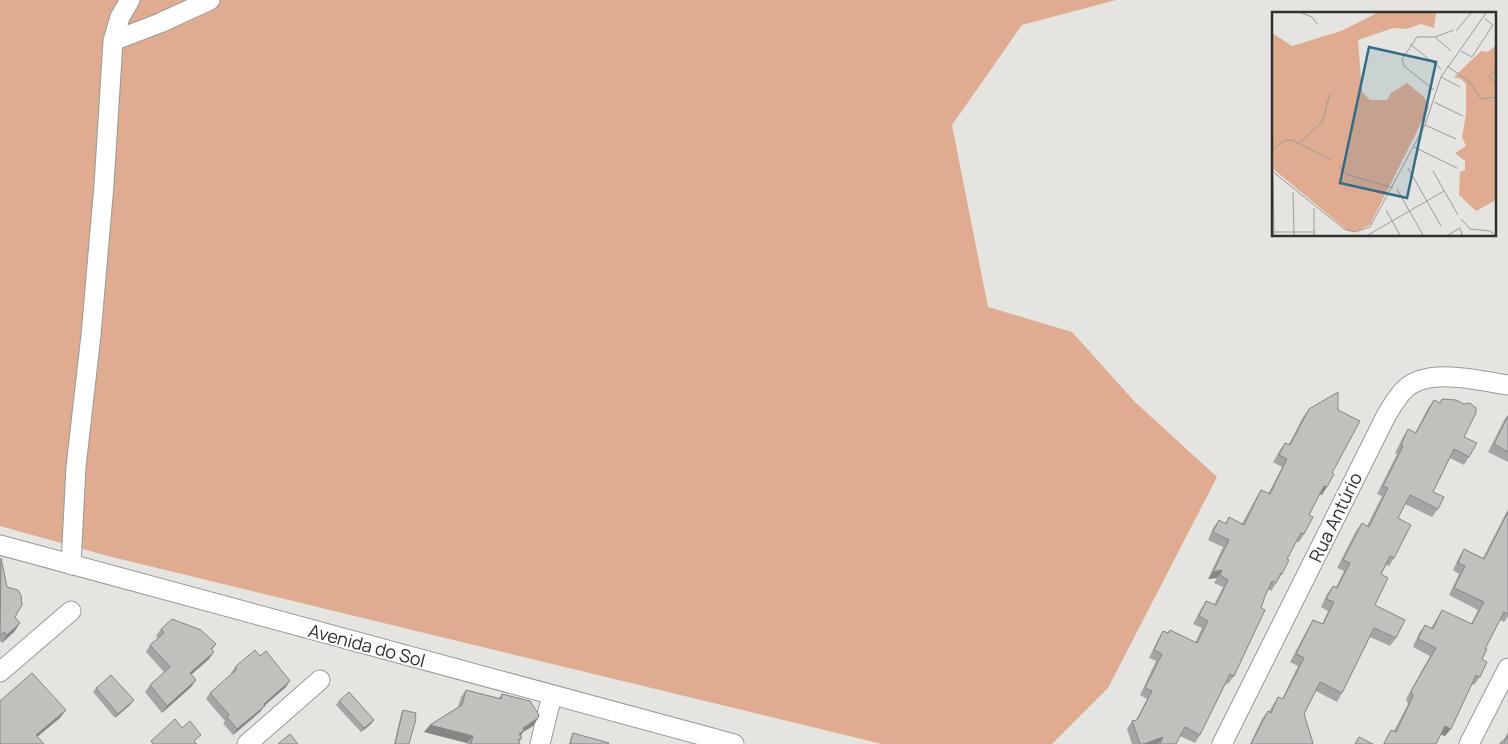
<svg xmlns="http://www.w3.org/2000/svg" width="1508" height="744" font-family="Manrope,sans-serif">
<style>
.green{fill:#dfab91}
.lines{fill:none;stroke-linecap:round;stroke-linejoin:round}
.minor-casing{stroke:#9a9a96;stroke-width:21}
.minor{stroke:#fff;stroke-width:19}
.wall{fill:#a4a6a3}
.shaded-wall{fill:#868784}
.building{fill:#bfc1bd;stroke:#868784}
.labels{text-anchor:middle;dominant-baseline:central;stroke-width:4;stroke-linejoin:round;paint-order:stroke}
.street-label{font-size:18px;fill:#30302e;stroke:#fff}
.inset-road{fill:none;stroke:#9d9c99;stroke-width:1}
.view{fill:#356b86;fill-opacity:0.15;stroke:#356b86;stroke-width:2.5}
.inset-edge{fill:none;stroke:#30302e;stroke-width:2.5}
</style>
<rect width="100%" height="100%" fill="#e5e4e0"/>
<path class="green" d="M0 0H1116L1022 25 952 125 988 307 1072 332 1135 402 1217 477 1108 688 1052 744H882L108 556 0 526Z"/>
<g class="lines">
<defs>
<path id="minor" d="M113 41 160 23 210 0
M0 545 734 744
M71 565 76 467 91 335 104 185 113 41 120 17 130 0
M0 672 71 611
M247 744 320 680
M540 744 552 695
M1222 744 1386 416C1392 406 1398 395 1406 388 1430 367 1480 381 1508 385
M1469 744 1508 668"/>
</defs>
<use href="#minor" class="minor-casing"/>
<use href="#minor" class="minor"/>
</g>
<path class="wall" d="M1442 399 1464 437 1469 457 1464 465 1450 458 1433 492 1438 509 1432 517 1405 504 1398 518 1394 558 1389 566 1386 565 1381 574 1375 605 1396 638 1390 646 1370 637 1342 693 1337 702 1316 691 1304 714 1313 744H1250L1262 719 1268 711 1269 712 1273 705 1278 697 1282 699 1298 666 1290 662 1308 628 1313 620 1322 624 1328 611 1321 607 1327 594 1333 586 1336 587 1344 571 1337 568 1356 531 1362 523 1367 526 1382 496 1377 494 1397 454 1395 453 1403 437 1408 429 1415 433 1428 408 1434 400 1439 403Z
M1309 409 1322 495 1320 494 1309 515 1304 534 1299 542 1296 541 1287 559 1282 574 1271 591 1268 589 1265 596 1234 676 1228 684 1226 683 1200 735 1195 743 1180 736 1176 744H1132L1127 729 1132 721 1136 720 1147 699 1140 695 1156 661 1149 658 1158 639 1163 631 1167 633 1170 630 1195 643 1202 628 1193 624 1201 609 1206 601 1214 605 1223 587 1214 583 1217 578 1208 579 1223 547 1208 540 1213 528 1219 520 1225 523 1229 517 1242 524 1256 498 1261 490 1268 494 1282 467 1273 462 1280 450 1285 443 1289 444 1303 417Z
M1508 415V462L1488 452 1504 420Z
M1508 509V616L1504 622 1500 620 1485 649 1482 659 1480 677 1474 685 1472 684 1445 736 1441 734 1436 744H1383L1391 730 1394 731 1408 704 1406 699 1430 656 1413 647 1419 633 1425 625 1431 628 1437 618 1442 610 1471 624 1478 610 1449 595 1459 574 1453 570 1459 557 1464 549 1483 558Z
M0 559 15 617V631L2 643 0 641Z
M161 629 216 644 212 650 209 659 191 675 196 680 191 687 162 713 145 692 150 685 164 672 146 652 150 645 158 638 156 636Z
M235 667 286 687 264 706 260 712 233 735 223 723 225 721 206 699 210 693 232 674 231 673Z
M96 688 131 704 115 718 93 692Z
M466 690 499 698 502 694 538 718 533 726 523 732 521 736 522 738 519 742 520 744H467V743L424 732 430 725 458 707 461 697Z
M339 701 371 724 361 732 336 705Z
M403 710 409 744H394L401 714Z
M1508 732V744H1499L1502 741H1503Z
M573 733 608 744H569L571 737Z"/>
<path class="shaded-wall" d="M1324 486 1327 487 1322 495 1319 494Z
M1222 570 1217 578 1208 579 1213 572Z
M20 623 15 631 2 643 7 635Z
M214 652 209 659 185 680 190 673Z
M196 680 191 687 162 713 167 706Z
M290 681 286 687 264 706 260 712 233 735 237 729Z
M134 700 131 704 115 718 118 714Z
M66 710 60 718 30 743 36 735Z
M538 718 533 726 523 732 519 738 514 741 523 728Z
M374 720 371 724 361 732 364 728Z
M430 725 473 736 467 743 424 732Z
M1445 726 1451 729 1445 736 1439 734Z
M1163 737 1158 744H1144Z"/>
<path class="building" d="M1338 392V410L1360 421 1332 473 1334 474 1327 487 1324 486 1309 515 1313 517 1304 534 1301 533 1287 559 1289 560 1282 574 1281 573 1276 583 1272 581 1265 596 1261 608 1265 610 1234 676 1230 674 1200 735 1185 727 1176 744H1160L1163 737 1144 744H1140L1132 721 1137 720 1152 691 1145 688 1162 654 1154 650 1163 631 1168 633 1170 630 1197 643 1208 621 1199 616 1206 601 1216 605 1228 580 1220 575 1222 570 1213 572 1229 540 1213 532 1219 520 1226 524 1229 517 1244 525 1261 490 1270 494 1287 459 1279 455 1285 443 1290 445 1309 409Z
M1442 399 1456 400 1464 404 1470 403 1476 408V413L1464 437 1477 443 1469 457 1454 449 1433 492 1444 497 1438 509 1410 495 1398 518 1411 525 1394 558 1390 556 1381 574 1388 578 1375 605 1405 620 1396 638 1374 628 1342 693 1320 682 1304 714 1313 743V744H1251L1268 711 1271 713 1278 697 1283 699 1304 658 1296 654 1313 620 1323 624 1334 602 1326 599 1333 586 1337 588 1350 563 1343 560 1362 523 1369 527 1388 488 1383 486 1403 446 1401 445 1408 429 1416 433 1434 400 1440 403Z
M1508 416V452L1494 444Z
M1508 512V614L1504 612 1485 649H1487L1482 659 1487 662 1480 677 1476 675 1451 729 1445 726 1436 744H1384L1391 730 1396 732 1413 696 1411 691 1436 648 1418 639 1425 625 1433 629 1442 610 1472 624 1484 602 1454 588 1465 566 1458 563 1464 549 1484 559Z
M1 558 7 587 18 590 21 595 22 605 15 617 20 623 7 635 4 632 0 635Z
M172 619 201 630 216 644 211 649 214 652 190 673 196 680 167 706 150 685 170 667 150 645 164 633 161 629Z
M255 650 260 656 266 651 290 681 264 704 265 706 237 729 227 717 229 715 210 693 237 669 235 667Z
M32 673 66 710 36 735 44 744H0V701Z
M111 675 134 700 118 714 96 688Z
M466 690 501 699 502 694 530 701 539 715 538 718 523 728 524 731 519 734 522 738 518 740 520 744H471L473 736 430 725 462 705Z
M349 692 374 720 364 728 339 701Z
M403 710 416 713 415 718 416 719 409 744H395Z
M175 719 182 728 190 721 201 735 194 741 197 744H153L151 741Z
M573 733 609 743 608 744H570Z
M290 734 298 744H278Z
M1508 735V744H1500L1502 741 1505 742Z
M1359 737 1373 744H1355Z"/>
<g class="labels">
<g class="street-label">
<text transform="translate(1335 517) rotate(-64)">Rua Antúrio</text>
<text transform="translate(367 645) rotate(15)">Avenida do Sol</text>
</g>
</g>
<g transform="translate(1272 12)">
<rect width="224" height="224" fill="#e5e4e0"/>
<path d="M105 1H164L162 16 149 12 134 17 121 16 86 28 90 80 98 88H115L119 81 135 71 152 85 157 95 98 213 83 220 76 219 0 156V21L20 34 69 19ZM224 33V188L204 199 187 183 188 160 193 158V149L183 141 194 134 190 125 194 102V72L189 67 182 65 209 39 216 40Z" fill="#dfab91"/>
<path class="inset-road" d="M30 1 40 5 45 12M184 19 199 1M163 25 179 39M138 32 169 57M189 39 200 45 221 13 213 7M175 54 198 70 209 87 224 85M223 58 217 65 224 72M169 65 188 75M162 78 132 54 130 47 145 25H163L182 18M162 90 191 104M153 113 184 127M29 130 50 110 58 82M142 135 185 156M0 139 11 129 20 128 59 148M67 154 74 162 121 176M136 156 169 214M0 159 72 217 83 220 98 215 153 113 169 65 214 1M161 159 186 203M1 163 2 223M125 177 151 223M21 180 22 223M42 196V223M114 198 128 223M189 207 198 217 218 219 223 223M1 220H42M96 223 172 179M176 223 188 216 190 223"/>
<path class="view" d="M97 35 164 50 135 186 68 171Z"/>
<rect width="224" height="224" class="inset-edge"/>
</g>
</svg>
